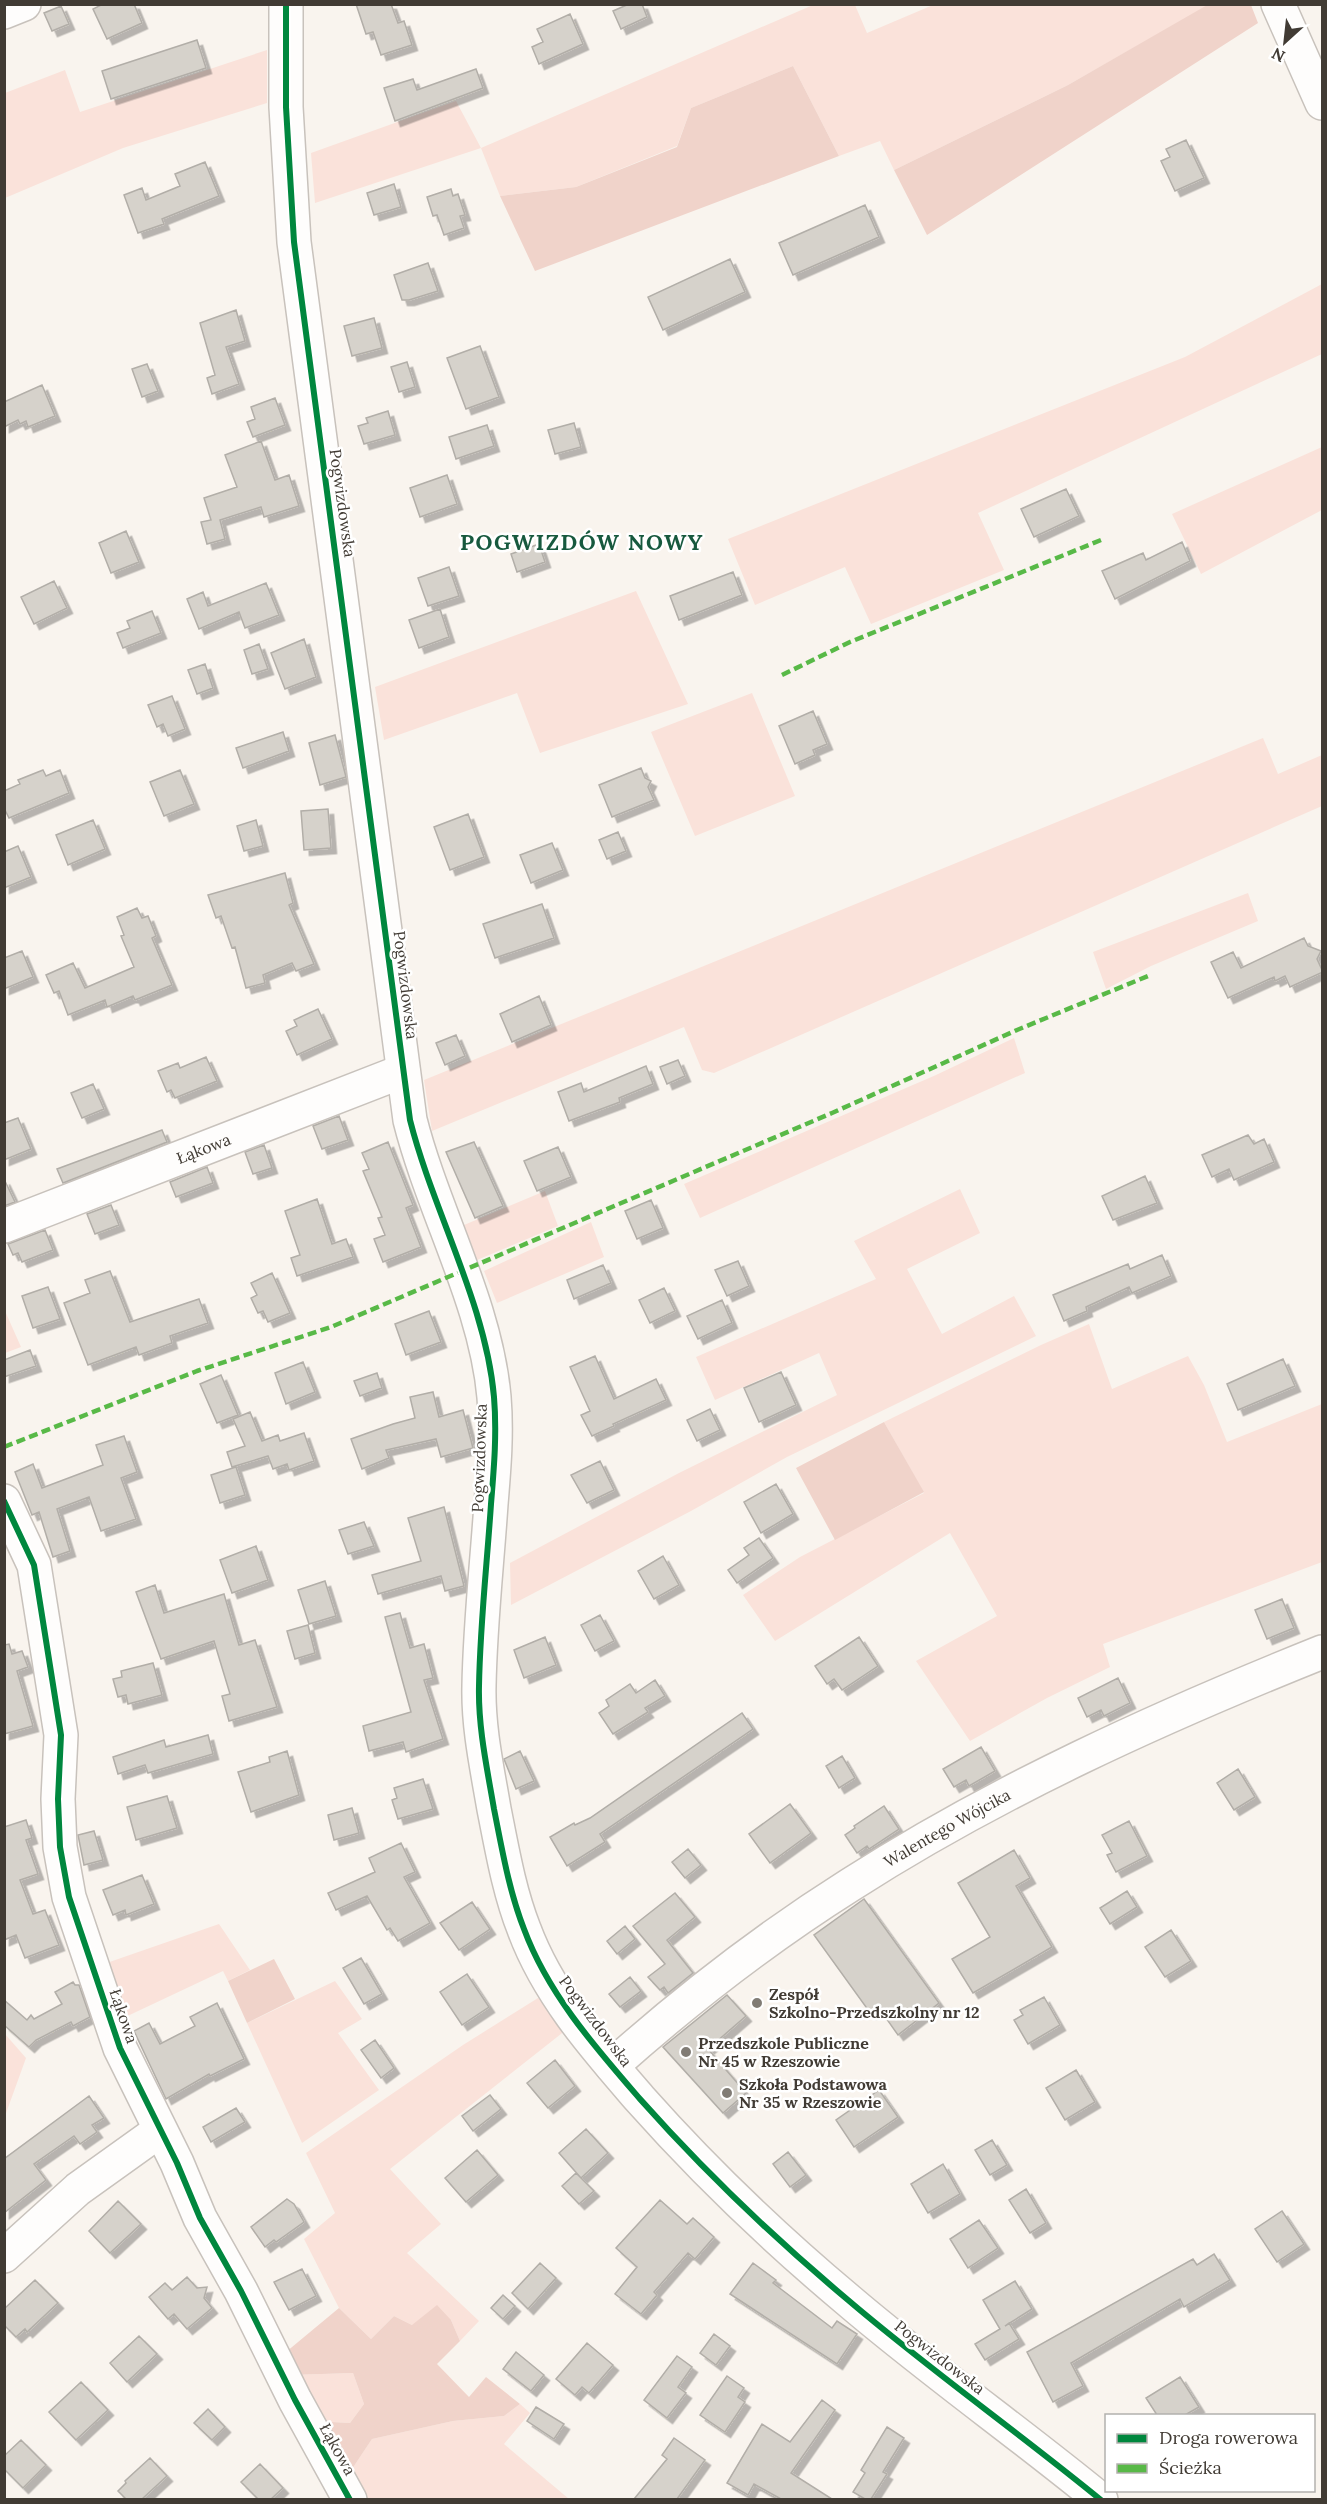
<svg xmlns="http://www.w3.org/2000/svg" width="1327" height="2504" font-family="Lora,serif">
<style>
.green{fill:#fae2da}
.forest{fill:#f0d3ca}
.building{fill:#d6d2cb;stroke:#b2aea8;stroke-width:1.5;filter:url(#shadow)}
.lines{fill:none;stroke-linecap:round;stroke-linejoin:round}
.minor-casing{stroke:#c8c2bc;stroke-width:36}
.minor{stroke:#fefdfc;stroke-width:33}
.quiet{stroke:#58b947;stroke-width:4.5;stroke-dasharray:9 4.5;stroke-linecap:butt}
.cycleway-casing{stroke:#fff;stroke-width:10}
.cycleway{stroke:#00873e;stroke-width:6}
.poi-dot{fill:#817c75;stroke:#fff;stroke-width:2}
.labels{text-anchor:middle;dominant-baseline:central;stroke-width:5;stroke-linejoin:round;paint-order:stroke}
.street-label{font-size:16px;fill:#413b34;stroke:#fff}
.poi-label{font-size:16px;font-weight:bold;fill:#413b34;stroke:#fff;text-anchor:start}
.district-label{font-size:22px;font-weight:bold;letter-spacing:1.5px;fill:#17593e;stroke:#fff}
</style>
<defs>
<filter id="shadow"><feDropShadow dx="5.5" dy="5.5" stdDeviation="0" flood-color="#0004"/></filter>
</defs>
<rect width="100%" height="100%" fill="#f9f4ee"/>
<path class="green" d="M813 5H855L867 33 933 5H1209L1068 85 894 170 880 141 839 156 793 66 691 108 677 146 576 187 500 196 481 148 315 203 311 153 456 101 481 148Z
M267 50V103L123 148 5 198V93L65 70 80 112Z
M1322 284V354L978 513 1004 570 871 624 845 567 755 605 728 539 1185 357Z
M1322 447V510L1201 574 1172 514Z
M636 591 688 704 540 753 517 693 384 740 375 687Z
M752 693 795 796 695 836 651 732Z
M1263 738 1278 774 1322 755V806L714 1073 702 1070 684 1027 432 1131 424 1080Z
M1248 893 1258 921 1151 966 1106 989 1093 952Z
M1014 1038 1025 1073 700 1218 684 1184 936 1075Z
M960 1189 980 1233 907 1269 942 1334 1014 1296 1036 1336 787 1457 691 1511 511 1605 510 1563 679 1473 837 1395 819 1353 715 1400 696 1357 876 1279 854 1241Z
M545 1191 558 1226 477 1260 464 1225Z
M591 1222 604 1257 497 1303 484 1271Z
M5 1311 21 1347 5 1353H4Z
M1089 1324 1112 1389 1188 1356 1204 1385 1227 1442 1322 1404V1562L1103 1644 1110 1667 1047 1698 970 1741 916 1661 997 1616 950 1533 775 1641 743 1595 800 1557 924 1493 884 1422 1041 1345Z
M219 1924 250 1970 228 1981 223 1971 119 2020 98 1966Z
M335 1981 362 2019 338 2033 379 2090 302 2143 247 2023Z
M538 1998 544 1999 566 2030 390 2169 441 2224 407 2253 479 2321 460 2341 451 2320 412 2325 394 2316 371 2339 339 2308 304 2239 335 2213 306 2153 463 2045Z
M5 2034 26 2058 5 2116 4 2115Z
M353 2373 364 2404 350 2423 314 2421 291 2375Z
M520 2404 530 2413 504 2444 569 2499H358L346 2478 372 2439 453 2421 504 2416Z"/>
<path class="forest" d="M1209 4 1251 5 1258 23 927 235 894 170 1068 85Z
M793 66 839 156 535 271 500 196 576 187 677 147 691 108Z
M884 1422 924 1492 835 1540 796 1468Z
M274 1959 295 1999 247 2023 228 1981Z
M437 2305 451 2320 460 2341 437 2364 469 2397 486 2377 520 2404 504 2416 453 2421 372 2439 346 2478 314 2421 350 2423 364 2404 353 2373 291 2375 280 2357 339 2308 371 2339 394 2316 412 2325Z"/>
<path class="building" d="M103 4H134L142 23 107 39 93 9Z
M356 4H391L398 23 404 21 412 45 381 55 373 32 366 34Z
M629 4H642L647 17 621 29 613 11Z
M61 6 69 24 52 31 44 13Z
M570 14 583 44 539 64 532 47 543 42 537 29Z
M197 40 206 68 111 99 102 71Z
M476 69 483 88 395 121 384 88 413 79 417 90Z
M1186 140 1204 178 1175 191 1161 161 1170 157 1166 149Z
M205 162 219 196 162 219 164 224 138 233 124 195 142 188 146 200 180 186 175 174Z
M394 184 401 207 374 215 367 193Z
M451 189 453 196 458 194 465 215 460 216 464 228 444 235 437 215 433 216 427 197Z
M865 205 879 237 793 275 779 243Z
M730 259 745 292 663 330 648 297Z
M428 263 438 291 409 300H402L394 275Z
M236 310 245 341 226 347 239 384 212 394 207 378 215 375 200 323Z
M374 318 382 348 352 356 344 326Z
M480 346 499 397 466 409 447 358Z
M407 362 415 387 399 392 391 367Z
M147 364 158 391 142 397 132 369Z
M42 385 55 416 28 427 26 421 20 424 18 420 4 427V402Z
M275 398 285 425 253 437 247 422 255 419 251 407Z
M388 411 395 435 364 444 358 426 368 423 366 418Z
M574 423 581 447 555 454 548 430Z
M487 425 494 446 456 459 449 437Z
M261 441 275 480 289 475 299 506 264 517 261 507 220 520 225 539 207 544 201 522 211 520 204 498 237 487 225 455Z
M447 475 457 504 420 517 410 488Z
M1066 489 1079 516 1034 537 1021 509Z
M126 531 139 562 111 573 99 543Z
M1182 542 1190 561 1115 599 1102 571 1143 553 1146 560Z
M539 544 545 562 517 572 511 554Z
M449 567 459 596 428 606 418 578Z
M733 572 742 595 679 620 670 596Z
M54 581 67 608 34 624 21 597Z
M266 583 279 615 245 628 239 612 199 629 187 599 203 592 208 606Z
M440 609 449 637 419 648 409 620Z
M152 611 161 633 123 648 117 633 130 628 127 621Z
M304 639 316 677 285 689 271 653Z
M259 644 268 669 252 674 244 650Z
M205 664 213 688 197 694 188 670Z
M172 696 185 729 168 736 163 724 157 727 148 705Z
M813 711 827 744 813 750 815 755 795 764 779 726Z
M283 732 289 751 243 768 236 748Z
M335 735 346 777 320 785 309 743Z
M641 768 645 778 651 781 648 787 654 800 612 817 599 785Z
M43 770 46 776 60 770 69 793 9 818 4 808V791L20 784 18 780Z
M180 770 194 804 164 816 150 782Z
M328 809 331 848 304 850 301 811Z
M468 814 484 857 450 870 434 827Z
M93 820 105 849 68 865 56 835Z
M256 820 263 846 244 851 237 826Z
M618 832 626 851 607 859 599 840Z
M552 843 563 870 531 883 520 855Z
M18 846 31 877 4 888V852Z
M285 873 293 903 289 905 314 964 296 971 292 963 263 975 265 983 246 988 235 947 232 948 221 916 216 918 208 895Z
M542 904 554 938 495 958 483 924Z
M137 908 142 918 148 916 156 936 152 938 172 985 135 1000 133 996 107 1007 105 1000 68 1015 59 991 54 993 46 975 73 963 85 988 134 967 121 936 124 935 117 917Z
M1304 938 1308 946 1321 951 1317 959 1323 972 1290 987 1285 976 1275 981 1274 977 1228 998 1211 962 1233 952 1241 968Z
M22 951 33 977 4 989V958Z
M539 996 551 1025 512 1042 500 1014Z
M318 1009 332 1039 297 1055 286 1031 297 1026 294 1020Z
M456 1035 465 1056 445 1065 436 1043Z
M206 1057 217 1081 175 1098 171 1090 167 1092 158 1071 178 1063 180 1068Z
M678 1060 685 1076 667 1084 660 1067Z
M646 1066 653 1084 619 1098 620 1102 569 1121 558 1092 581 1083 584 1092Z
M93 1084 104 1109 82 1118 71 1093Z
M339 1116 348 1140 322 1149 313 1126Z
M18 1118 31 1149 4 1160V1123Z
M162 1130 167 1142 63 1183 57 1169Z
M1248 1135 1254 1144 1264 1139 1274 1162 1234 1180 1229 1169 1212 1177 1202 1155Z
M388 1142 413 1205 406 1208 421 1247 383 1262 374 1239 385 1235 378 1218 382 1217 363 1171 369 1169 362 1153Z
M474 1142 503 1206 475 1218 446 1152Z
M264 1145 272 1168 253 1174 245 1152Z
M558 1147 571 1177 537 1191 524 1161Z
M207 1167 213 1183 176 1197 170 1182Z
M1145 1176 1157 1203 1113 1220 1102 1196Z
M4 1179 15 1202 4 1206Z
M317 1199 332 1244 346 1239 353 1257 297 1276 291 1258 300 1255 285 1211Z
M651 1200 663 1228 637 1239 625 1211Z
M111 1205 119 1225 95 1234 87 1214Z
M45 1230 53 1250 22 1262 18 1253 13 1255 8 1244Z
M1162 1255 1171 1276 1132 1293 1129 1287 1086 1307 1087 1311 1064 1321 1053 1295 1128 1264 1130 1269Z
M738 1261 749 1286 727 1296 715 1270Z
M603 1265 611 1283 574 1299 567 1280Z
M110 1271 130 1322 199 1299 208 1323 170 1336 172 1343 139 1355 136 1347 88 1365 64 1303 90 1293 85 1280Z
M272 1273 290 1313 268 1322 263 1311 258 1313 251 1298 257 1295 251 1283Z
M48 1287 60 1319 33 1328 22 1296Z
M664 1288 675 1311 650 1323 639 1300Z
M722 1300 732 1323 698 1339 687 1316Z
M429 1311 441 1342 406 1355 395 1324Z
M30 1350 36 1366 4 1377V1360Z
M595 1356 614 1399 656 1379 666 1400 613 1424 614 1426 592 1436 581 1415 590 1411 570 1367Z
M1283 1359 1295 1386 1238 1410 1227 1384Z
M303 1362 315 1392 286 1404 275 1373Z
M781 1372 796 1405 759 1422 744 1388Z
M377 1373 382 1388 360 1396 354 1381Z
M221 1375 238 1415 217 1423 200 1384Z
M433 1392 439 1417 463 1410 473 1448 441 1457 436 1439 386 1450 389 1458 362 1469 351 1439 393 1424 415 1418 410 1397Z
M710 1409 720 1430 697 1441 687 1420Z
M250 1412 262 1441 278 1435 280 1441 304 1433 314 1461 289 1470 287 1464 273 1469 268 1456 232 1467 227 1452 245 1446 233 1419Z
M124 1436 137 1472 121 1478 136 1519 101 1531 89 1497 57 1509 70 1551 53 1557 39 1512 32 1515 15 1472 33 1464 42 1488 103 1465 96 1445Z
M600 1461 614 1490 587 1503 571 1475Z
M236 1467 245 1495 220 1503 211 1475Z
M776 1484 793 1514 761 1533 744 1502Z
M444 1507 464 1586 445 1591 441 1576 378 1594 372 1575 421 1561 408 1518Z
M364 1522 374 1546 348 1554 339 1530Z
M759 1538 773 1558 737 1583 728 1570 749 1555 744 1548Z
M256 1546 268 1580 232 1593 220 1560Z
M663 1556 679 1585 654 1599 638 1571Z
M325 1581 336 1616 309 1624 298 1590Z
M155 1585 164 1613 224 1594 239 1645 255 1640 277 1707 229 1721 222 1696 230 1694 214 1641 161 1659 136 1592Z
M1282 1599 1294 1628 1267 1639 1255 1610Z
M400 1613 410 1648 424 1644 433 1678 424 1680 443 1739 406 1752 403 1742 369 1751 363 1726 411 1712 385 1617Z
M600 1615 614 1641 595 1651 581 1625Z
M308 1625 315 1653 295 1659 287 1631Z
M545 1637 556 1665 524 1678 514 1650Z
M859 1637 878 1666 842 1690 834 1679 827 1684 815 1666Z
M9 1644 12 1654 22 1651 28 1667 17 1671 33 1726 4 1734V1645Z
M153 1663 162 1695 128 1704 126 1695 118 1697 113 1679 122 1677 121 1671Z
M1118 1678 1130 1703 1104 1716 1101 1710 1087 1717 1078 1698Z
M655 1680 665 1696 645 1708 648 1712 613 1734 599 1713 609 1706 606 1700 630 1684 636 1693Z
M742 1713 753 1729 600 1834 605 1842 567 1866 550 1837 574 1823 575 1825 590 1818Z
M208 1735 213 1754 148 1773 145 1765 118 1774 113 1757 164 1740 166 1747Z
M981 1747 995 1771 969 1786 966 1780 954 1787 943 1769Z
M287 1751 299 1795 251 1812 238 1772 270 1762 269 1757Z
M520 1751 534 1781 516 1789 504 1759Z
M842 1756 855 1778 839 1788 826 1766Z
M1238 1769 1255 1797 1234 1810 1217 1783Z
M423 1779 433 1809 398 1819 392 1800 397 1798 394 1788Z
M167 1796 177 1828 136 1840 127 1807Z
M790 1804 811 1833 770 1863 749 1834Z
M884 1806 899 1829 869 1849 867 1846 857 1853 845 1835 855 1828 854 1826Z
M352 1808 359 1833 334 1840 328 1815Z
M26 1820 32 1838 26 1840 38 1874 20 1880 33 1914 45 1910 59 1945 25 1958 16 1935 4 1940V1827Z
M1129 1821 1147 1856 1116 1872 1107 1855 1112 1853 1102 1835Z
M94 1831 103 1860 84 1865 78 1835Z
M401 1843 415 1872 404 1877 430 1923 398 1941 390 1928 387 1930 367 1896 336 1910 328 1893 375 1872 369 1858Z
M688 1849 701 1865 685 1878 672 1862Z
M1014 1850 1030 1878 1016 1886 1052 1947 973 1993 952 1959 990 1937 958 1883Z
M142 1875 154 1904 126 1915 125 1910 113 1915 103 1890Z
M1127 1891 1137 1907 1110 1924 1100 1908Z
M675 1893 695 1917 667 1940 693 1973 668 1993 664 1987 660 1990 648 1977 665 1964 633 1926Z
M864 1899 939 2003 898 2035 879 2008 871 2014 814 1935Z
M472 1902 490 1929 459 1950 440 1923Z
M625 1926 635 1939 617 1954 607 1941Z
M1171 1930 1191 1961 1165 1977 1145 1947Z
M361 1958 382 1994 364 2004 343 1968Z
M467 1974 489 2007 462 2025 440 1992Z
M630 1977 641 1991 620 2007 609 1994Z
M73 1982 75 1985H79L90 2017 73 2026 71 2022 36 2040 29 2047 4 2025V2000L27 2020 31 2015 34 2019 62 2004 55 1992Z
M727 1995 746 2016 708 2049 746 2093 723 2113 663 2047Z
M1044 1997 1060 2025 1028 2044 1014 2020 1023 2015 1020 2010Z
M217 2003 244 2059 210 2076 209 2074 166 2099 134 2031 149 2023 160 2044 195 2026 190 2017Z
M375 2040 394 2068 381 2078 361 2050Z
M555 2060 575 2086 548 2108 527 2083Z
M1076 2070 1095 2102 1065 2120 1046 2088Z
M879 2090 898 2117 854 2147 836 2120Z
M490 2095 501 2109 473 2131 462 2116Z
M89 2096 104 2118 92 2125 97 2132 80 2144 74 2136 34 2164 46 2180 4 2213V2159Z
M236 2108 245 2122 211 2142 203 2127Z
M586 2129 608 2153 581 2178 559 2153Z
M992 2140 1007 2165 990 2175 975 2150Z
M477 2150 498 2175 466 2202 445 2178Z
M788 2152 806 2175 790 2187 773 2164Z
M943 2164 960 2194 928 2213 911 2184Z
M576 2173 594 2191 579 2204 562 2186Z
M1026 2189 1046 2223 1030 2233 1009 2200Z
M287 2199 294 2204 304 2222 276 2242 274 2240 265 2247 251 2227Z
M660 2200 687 2224 693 2218 714 2237 695 2259 688 2253 654 2292 657 2295 641 2314 615 2294 637 2267 616 2248Z
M118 2201 141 2224 110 2253 89 2231Z
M1282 2211 1304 2244 1277 2262 1255 2229Z
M979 2220 998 2248 968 2268 950 2239Z
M1214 2254 1230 2280 1184 2307 1180 2299 1071 2363 1083 2386 1053 2402 1027 2352 1193 2259 1197 2265Z
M540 2263 556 2278 528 2309 512 2293Z
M753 2263 776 2280 773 2283 832 2328 837 2321 857 2334 837 2364 730 2294Z
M302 2269 316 2296 289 2310 274 2282Z
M187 2277 197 2288 207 2287 204 2298 212 2308 187 2329 174 2314 168 2319 149 2297 165 2283 172 2290Z
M35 2280 58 2303 27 2332 25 2329 16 2337 4 2325V2309Z
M1015 2281 1032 2309 1005 2326 1009 2323 1019 2339 985 2360 975 2344 1000 2329 983 2300Z
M503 2295 515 2306 503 2319 491 2308Z
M714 2334 730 2346 716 2365 700 2353Z
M139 2336 157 2354 127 2382 110 2363Z
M587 2343 613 2365 589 2393 582 2387 575 2395 556 2379Z
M516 2352 544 2375 531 2391 503 2369Z
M677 2356 692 2367 678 2387 686 2393 667 2418 644 2400Z
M727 2376 744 2388 738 2397 745 2402 725 2432 700 2415Z
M1180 2377 1199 2407 1185 2415H1157L1146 2398Z
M81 2382 108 2410 76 2440 49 2412Z
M822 2400 835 2410 791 2473 832 2499H781L754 2484 748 2495 727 2483 762 2424 790 2442Z
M536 2407 564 2424 554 2439 527 2421Z
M208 2409 225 2427 212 2440 194 2423Z
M887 2427 904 2438 883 2472 887 2474 871 2499H865L853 2492 865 2473 861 2470Z
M674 2438 705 2460 677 2499H634L667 2459 662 2455Z
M21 2440 46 2465 23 2488 4 2469V2456Z
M150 2458 167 2476 142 2499H126L118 2491 126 2483 125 2481Z
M260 2464 283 2488 271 2499H258L241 2482Z"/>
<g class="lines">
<defs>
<g id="minor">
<path d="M286 4V107L294 242 410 1120C433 1211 486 1304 494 1397 497 1433 494 1468 491 1504 487 1564 480 1625 479 1686 478 1727 487 1768 494 1809 502 1849 509 1891 524 1929 548 1994 595 2047 640 2099 704 2171 774 2238 848 2300 930 2370 1018 2432 1101 2500"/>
<path d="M1278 4 1322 103"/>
<path d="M4 12 24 4"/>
<path id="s1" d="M4 1226 403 1071"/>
<path d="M4 1501 34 1565 61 1735 58 1799 60 1847 69 1897 120 2048 177 2163 200 2218 241 2291 295 2400 350 2500"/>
<path id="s2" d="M612 2066C686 2000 766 1938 850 1885 998 1790 1160 1717 1322 1652"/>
<path d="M4 2256 78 2189 159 2131"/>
</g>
</defs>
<use href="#minor" class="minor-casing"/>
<use href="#minor" class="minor"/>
<path class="quiet" d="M782 675 850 642 1101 540
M4 1447 197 1371 331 1327 832 1113 1017 1030 1148 976"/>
<defs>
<path id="cycleway" d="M286 4V107L294 242 410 1120C433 1211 486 1304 494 1397 497 1433 494 1468 491 1504 487 1564 480 1625 479 1686 478 1727 487 1768 494 1809 502 1849 509 1891 524 1929 548 1994 595 2047 640 2099 704 2171 774 2238 848 2300 930 2370 1018 2432 1101 2500
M4 1501 34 1565 61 1735 58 1799 60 1847 69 1897 120 2048 177 2163 200 2218 241 2291 295 2400 350 2500"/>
</defs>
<use href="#cycleway" class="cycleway-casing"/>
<use href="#cycleway" class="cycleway"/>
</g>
<g class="poi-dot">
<circle cx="757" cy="2003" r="6"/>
<circle cx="686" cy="2052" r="6"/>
<circle cx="727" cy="2093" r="6"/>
</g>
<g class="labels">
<g class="street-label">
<text transform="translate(343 503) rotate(82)">Pogwizdowska</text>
<text transform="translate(406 985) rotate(83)">Pogwizdowska</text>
<text stroke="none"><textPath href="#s1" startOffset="214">Łąkowa</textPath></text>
<text transform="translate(479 1458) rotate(-88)">Pogwizdowska</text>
<text stroke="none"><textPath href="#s2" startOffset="412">Walentego Wójcika</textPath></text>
<text transform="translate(124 2016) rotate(71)">Łąkowa</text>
<text transform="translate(596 2021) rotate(53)">Pogwizdowska</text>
<text transform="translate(940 2357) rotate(38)">Pogwizdowska</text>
<text transform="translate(338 2449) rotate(61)">Łąkowa</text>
</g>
<g class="poi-label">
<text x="769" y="1994">Zespół<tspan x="769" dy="18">Szkolno-Przedszkolny nr 12</tspan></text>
<text x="698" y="2043">Przedszkole Publiczne<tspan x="698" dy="18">Nr 45 w Rzeszowie</tspan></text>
<text x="739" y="2084">Szkoła Podstawowa<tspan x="739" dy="18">Nr 35 w Rzeszowie</tspan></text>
</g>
<g class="district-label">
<text x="582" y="542">POGWIZDÓW NOWY</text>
</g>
</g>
<rect width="1327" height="2504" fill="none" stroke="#413b34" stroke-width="12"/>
<rect x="1105" y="2414" width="210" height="78" fill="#ffffff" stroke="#b3b1ae" stroke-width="1.5"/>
<rect x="1117" y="2434" width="30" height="9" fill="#00873e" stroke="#b3b1ae" stroke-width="1.5"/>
<text x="1159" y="2444" font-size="18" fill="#413b34">Droga rowerowa</text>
<rect x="1117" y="2464" width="30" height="9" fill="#58b947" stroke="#b3b1ae" stroke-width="1.5"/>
<text x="1159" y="2474" font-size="18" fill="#413b34">Ścieżka</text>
<g transform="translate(1285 42) rotate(207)" stroke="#ffffff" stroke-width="4.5" paint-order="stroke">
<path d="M0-4.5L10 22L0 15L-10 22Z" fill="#413b34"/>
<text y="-9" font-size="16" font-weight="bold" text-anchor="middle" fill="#413b34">N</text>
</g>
</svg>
